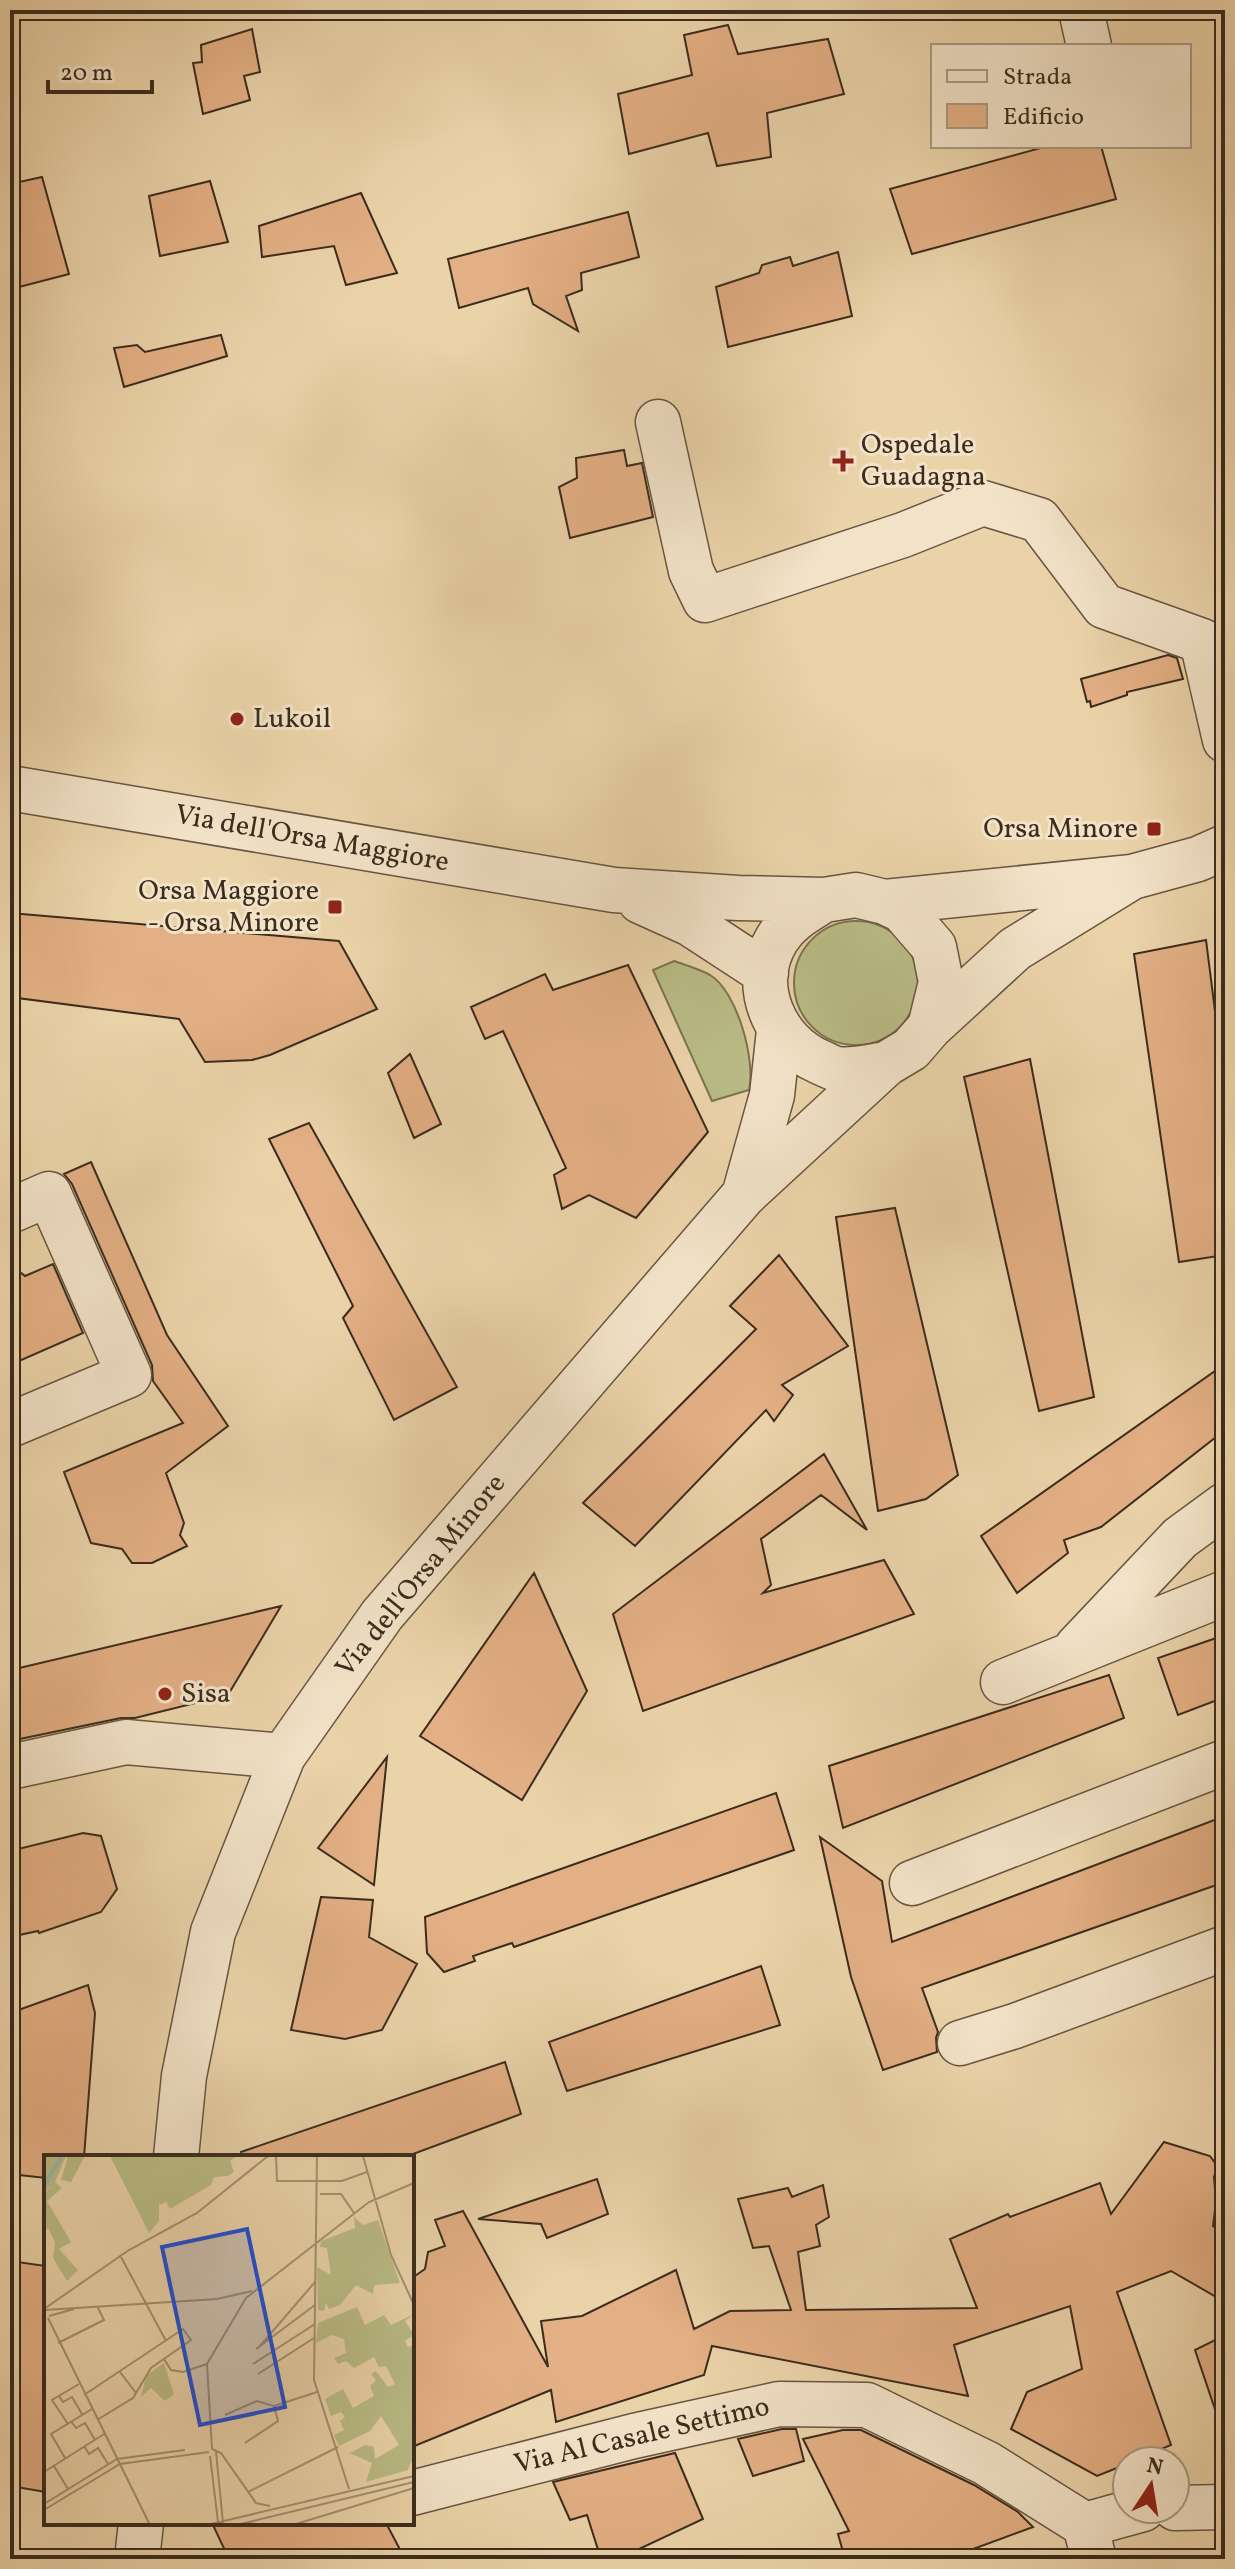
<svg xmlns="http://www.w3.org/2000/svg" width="1235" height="2569" font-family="Vollkorn,serif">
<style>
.green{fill:#babc86;stroke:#7a7452;stroke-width:2}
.building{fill:#e3af84;stroke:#3b2c1e;stroke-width:2}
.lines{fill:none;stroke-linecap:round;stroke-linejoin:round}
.minor-casing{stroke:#675641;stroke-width:47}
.minor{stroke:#f2e2c7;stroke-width:44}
.poi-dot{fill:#8f2418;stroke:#f2e2c7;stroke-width:3}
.labels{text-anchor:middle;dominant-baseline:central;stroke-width:6;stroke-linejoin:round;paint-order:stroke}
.poi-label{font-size:28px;fill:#3b2c1e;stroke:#f2e2c7;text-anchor:start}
.street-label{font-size:28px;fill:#3b2c1e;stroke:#f2e2c7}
.inset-river{fill:none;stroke:#98b8a6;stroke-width:4}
.inset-road{fill:none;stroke:#a59071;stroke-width:2}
.view{fill:#1d4ed8;fill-opacity:0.15;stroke:#1d4ed8;stroke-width:4}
.inset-edge{fill:none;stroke:#3b2c1e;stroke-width:4}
</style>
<rect width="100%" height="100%" fill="#ebd3a9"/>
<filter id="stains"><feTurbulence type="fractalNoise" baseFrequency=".0025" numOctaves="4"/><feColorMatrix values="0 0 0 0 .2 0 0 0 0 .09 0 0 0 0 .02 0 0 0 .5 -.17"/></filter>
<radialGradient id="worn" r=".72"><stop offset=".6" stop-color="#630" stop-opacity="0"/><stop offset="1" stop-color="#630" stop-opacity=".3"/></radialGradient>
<path class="green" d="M794 983a62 62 0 1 1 124 0a62 62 0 1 1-124 0Z
M674 961C685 965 699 969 710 975 737 991 756 1060 749 1090L712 1101 653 970Z"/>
<path class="building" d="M728 25 738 54 828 39 844 94 767 113 771 157 717 166 708 133 629 154 618 94 692 75 684 35Z
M252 29 260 72 244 76 250 100 203 114 193 63 202 62 201 45Z
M1048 146H1101L1116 199 912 254 890 189Z
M42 177 69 274 19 287 10 251V184Z
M210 181 228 242 160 256 149 196Z
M361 193 397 273 346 285 334 246 262 257 259 226Z
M628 212 639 257 581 273 582 290 566 296 578 331 533 304 528 288 459 308 448 259Z
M838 252 852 316 728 347 716 287 759 273 762 265 790 257 793 266Z
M221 335 227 356 124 387 114 348 137 345 145 352Z
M624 450 627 466 642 463 653 517 570 538 559 487 577 478 576 458Z
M1168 655 1177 658 1183 679 1127 692V695L1091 707 1090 701 1087 702 1081 679Z
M10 913 339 941 377 1009 270 1055 252 1060 205 1062 179 1019 10 997Z
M1206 940 1225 1090V1255L1179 1262 1134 954Z
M628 965 708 1132 636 1218 589 1195 562 1209 554 1175 566 1168 503 1031 485 1039 471 1007 545 974 553 990Z
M410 1054 441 1124 414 1138 388 1073Z
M1030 1059 1094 1397 1039 1411 964 1077Z
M309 1123 457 1387 394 1420 343 1318 353 1306 269 1139Z
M91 1162 167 1335 228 1426 166 1473 184 1523 180 1535 187 1546 152 1563H132L122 1549 91 1543 64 1472 183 1423 153 1381 152 1365 72 1184 64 1174Z
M895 1208 958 1475 926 1499 878 1511 836 1217Z
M779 1255 848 1346 782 1385 793 1395 774 1421 766 1410 635 1546 583 1503 756 1329 730 1306Z
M10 1264 25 1276 53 1264 83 1333 10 1365Z
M1225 1364V1430L1101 1527 1064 1540 1068 1553 1017 1593 981 1536Z
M824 1454 867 1530 821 1495 761 1539 771 1585 763 1593 884 1560 914 1614 643 1711 613 1614Z
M534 1573 587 1691 522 1800 420 1736Z
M281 1606 228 1695 135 1718H121L10 1741V1693L19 1690 15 1669Z
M1225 1635V1697L1178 1715 1158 1658Z
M1109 1675 1124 1718 843 1828 829 1766Z
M387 1757 378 1845 374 1885 318 1848Z
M776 1793 794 1850 514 1947 512 1943 473 1956 475 1961 444 1972 427 1953 425 1917Z
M1225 1816V1882L922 1988 938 2032 936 2038 937 2052 883 2070 851 1977 820 1837 882 1881 892 1942Z
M83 1833 101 1836 117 1889 101 1912 39 1933 38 1931 10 1937V1851Z
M321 1897 373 1900 369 1937 417 1964 382 2030 345 2039 291 2030Z
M761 1966 780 2025 567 2091 549 2042Z
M88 1985 95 2013 84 2157H46V2178L10 2174V2013Z
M505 2062 521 2114 405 2157H242L241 2152Z
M1164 2142 1210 2156 1218 2167 1214 2177 1216 2202 1213 2226 1225 2238V2302L1171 2271 1117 2292 1171 2445 1133 2461H1127V2464L1097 2476 1011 2429 1027 2392 1082 2369 1070 2306 954 2345 968 2396 712 2346 704 2375 556 2422 551 2390 412 2447V2278L425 2269 428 2252 445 2246 435 2220 463 2211 548 2367 541 2321 582 2316 676 2270 694 2329 730 2311 791 2310 769 2246 753 2248 738 2199 788 2188 792 2197 823 2185 829 2217 816 2225 820 2246 798 2252 806 2310 977 2308 950 2239 1008 2214 1010 2217 1100 2183 1111 2214Z
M597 2179 608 2214 547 2238 541 2224 478 2219Z
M10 2261 46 2266V2492L10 2486Z
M1225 2335V2423L1220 2424 1195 2350Z
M782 2429H796L804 2461 753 2476 738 2439Z
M843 2430H861L974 2485 1018 2512 1033 2527 946 2559H845L838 2534 849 2531 803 2439Z
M675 2453 703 2519 639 2549 641 2553 624 2559H601L587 2515 570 2520 553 2482Z
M212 2523H386L405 2559H229Z"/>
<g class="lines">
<defs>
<path id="minor" d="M1081 10 1089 46
M658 422 691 571 705 600 903 535 983 503 1039 520 1104 606 1202 641 1225 740
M10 788 614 890 738 898 824 900 856 895 885 902 902 910 934 947 941 982 930 1027
M824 900C805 912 789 920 777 939 749 985 774 1042 820 1062 825 1064 832 1068 837 1069 852 1071 872 1066 886 1064
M640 901 691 924 766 973
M885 902 1132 877 1198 859 1225 847
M745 1192 772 1095 779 1030
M10 1211 49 1194 129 1375 10 1425
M1077 1647 1180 1538 1225 1505
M1003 1682 1225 1593
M10 1767 126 1742 283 1756
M912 1883 1225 1762
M960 2043 1015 2026 1225 1948
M176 2157 184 2076 213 1932 283 1756 382 1615 744 1195 886 1064 911 1049 930 1027 1015 949 1132 877
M412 2493 634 2436 779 2404 867 2405 986 2463 1085 2525 1094 2559
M1175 2508 1225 2507
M1085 2525 1143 2509
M137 2559 141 2523"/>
</defs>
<use href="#minor" class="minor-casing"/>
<use href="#minor" class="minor"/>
</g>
<g class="poi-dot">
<path d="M839 449h8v8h8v8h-8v8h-8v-8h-8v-8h8z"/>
<circle cx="237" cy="719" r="8"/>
<rect x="1146" y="821" width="16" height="16" rx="4"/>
<rect x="327" y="899" width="16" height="16" rx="4"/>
<circle cx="165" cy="1694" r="8"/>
</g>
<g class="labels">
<g class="poi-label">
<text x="861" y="445">Ospedale<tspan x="861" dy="32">Guadagna</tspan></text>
<text x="253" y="719">Lukoil</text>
<text x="1138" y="829" text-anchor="end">Orsa Minore</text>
<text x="319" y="891" text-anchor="end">Orsa Maggiore<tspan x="319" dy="32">- Orsa Minore</tspan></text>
<text x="181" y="1694">Sisa</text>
</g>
<g class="street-label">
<text transform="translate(312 839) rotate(10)">Via dell'Orsa Maggiore</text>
<text transform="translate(421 1576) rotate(-51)">Via dell'Orsa Minore</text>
<text transform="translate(642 2436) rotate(-13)">Via Al Casale Settimo</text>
</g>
</g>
<g transform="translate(44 2155)">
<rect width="370" height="370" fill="#ebd3a9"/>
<path d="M0 1H22L11 27 18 33 3 46 27 87 15 94 34 115 23 126 9 103 11 87 4 73 0 76V37L10 30 0 36ZM24 1H41L27 27 17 25ZM66 1H192L186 6 190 17 184 21 170 22 167 30 126 54 122 47 115 50V66L105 78ZM310 62 319 70 334 65 356 128 330 130 329 139 312 130 296 150 285 154 282 148 280 156 274 155 273 112 287 120 283 93 276 92 277 86 311 73ZM313 152 321 170 340 160 347 170 370 159 361 166 370 180 361 186 364 192 370 190V300L364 315 322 327 328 308 306 298 321 290 330 292 331 304 355 290 337 261 326 276 295 291 290 280 300 275 296 266 301 262 297 257 287 261 281 244 299 234 309 253 330 241 326 231 332 225 327 219 332 216 344 232 351 229 342 211 335 212 330 202 310 213 302 206 294 209 290 203 302 198 300 184 288 180 272 188 274 168ZM120 208 130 239 121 246 107 233 97 242 102 221Z" fill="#babc86"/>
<path class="inset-river" d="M0 31 18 1"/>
<path class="inset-road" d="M232 1 233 26H298L323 17M273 1 270 225 305 334M319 1 347 100 370 150M276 39H297L310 58M76 100 122 186M0 154 85 95 153 58 224 1M1 155 173 144 208 136M5 161 30 154M4 163 105 368M14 188 60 165 53 151M216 191 271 127M212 194 271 150M120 204 127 215 139 217 163 209M209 209 271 169M76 217 92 238M214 219 270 183M40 240 139 174 147 185 107 213 89 243 53 265M15 241 19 247 28 242 38 259M230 251 273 237M181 260 213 246 230 251 234 266 201 288M27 266 32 273 41 268 51 285M24 269 8 245 35 229M40 291 45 299 54 293 64 309M168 294 163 209 202 143 325 47 370 28M168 294 177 298 212 348 226 351M172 297 179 368M166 301 174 367M21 303 7 279 48 254M10 311 24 334M0 317 60 279M204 337 294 292M0 349 73 304 141 295M0 355 76 309 165 297M167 369 370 321M197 369 370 327M252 369 370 333"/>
<path class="view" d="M203 74 241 252 156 270 118 92Z"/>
<rect width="370" height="370" class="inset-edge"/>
</g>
<rect width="1235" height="2569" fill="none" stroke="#ebd3a9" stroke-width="40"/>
<rect x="12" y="12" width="1211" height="2545" fill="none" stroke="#3b2c1e" stroke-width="4"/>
<rect x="20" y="20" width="1195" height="2529" fill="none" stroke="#3b2c1e" stroke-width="2"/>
<rect x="931" y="44" width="260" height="104" fill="#f2e2c7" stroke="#a99983" stroke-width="2"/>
<rect x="947" y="70" width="40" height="12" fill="#f2e2c7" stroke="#a99983" stroke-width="2"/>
<text x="1003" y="84" font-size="24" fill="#3b2c1e">Strada</text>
<rect x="947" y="104" width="40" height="24" fill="#e3af84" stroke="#a99983" stroke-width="2"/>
<text x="1003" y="124" font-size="24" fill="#3b2c1e">Edificio</text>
<g transform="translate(1151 2485) rotate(12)"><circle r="38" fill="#f2e2c7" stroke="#a99983" stroke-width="2"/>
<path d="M0-6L14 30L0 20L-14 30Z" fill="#8f2418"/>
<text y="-12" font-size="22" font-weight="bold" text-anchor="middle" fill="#3b2c1e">N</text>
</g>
<path d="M48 80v12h104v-12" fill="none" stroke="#3b2c1e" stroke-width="4"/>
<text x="60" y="80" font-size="24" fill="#3b2c1e" stroke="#f2e2c7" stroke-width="6" paint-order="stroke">20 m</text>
<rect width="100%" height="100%" filter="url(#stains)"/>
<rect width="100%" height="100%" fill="url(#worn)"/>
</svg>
